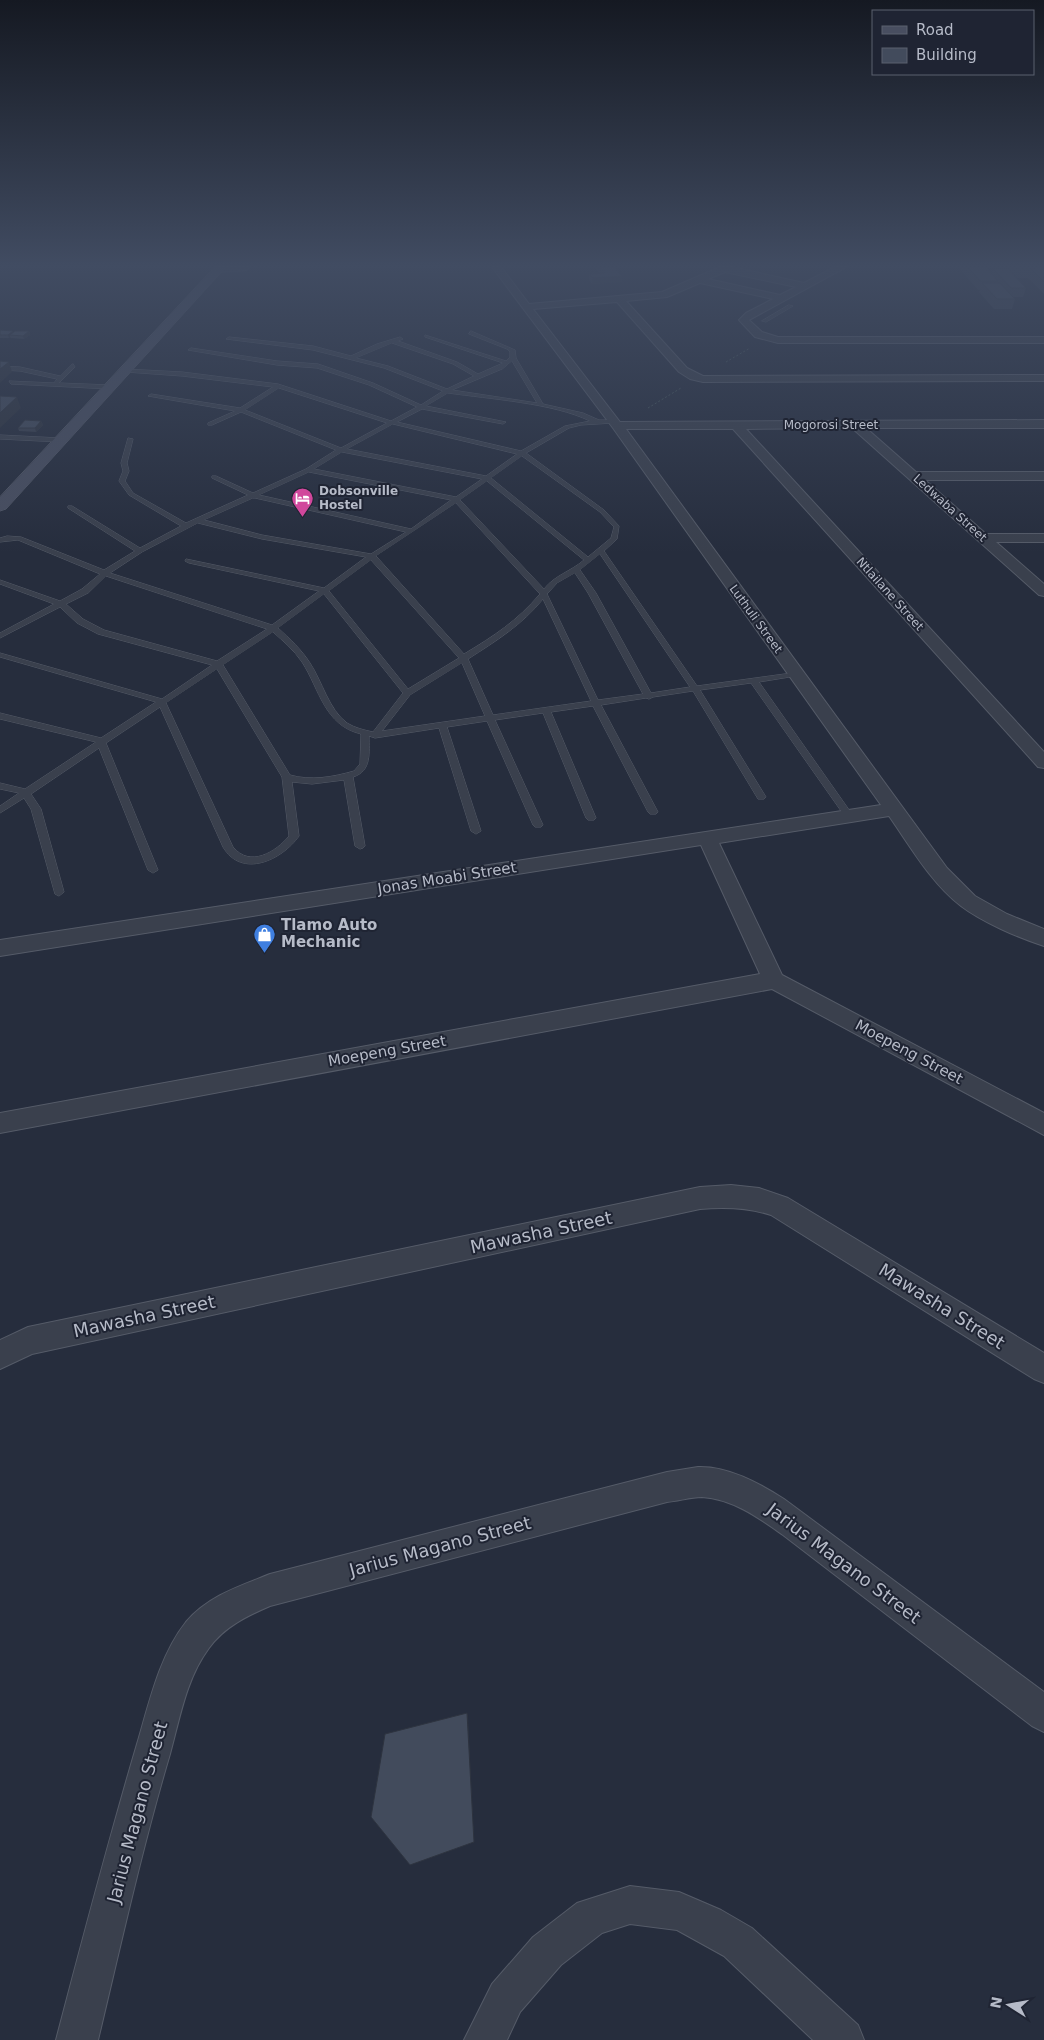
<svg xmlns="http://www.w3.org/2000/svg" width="1044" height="2040" font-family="'DejaVu Sans',sans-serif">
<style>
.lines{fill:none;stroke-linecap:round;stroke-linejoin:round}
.lane-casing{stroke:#555b68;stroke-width:1}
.street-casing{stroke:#555b68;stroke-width:2}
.secondary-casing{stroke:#555b68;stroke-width:1}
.path{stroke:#46565b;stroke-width:1;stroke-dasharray:2 2;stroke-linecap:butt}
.lane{fill:#3a404d;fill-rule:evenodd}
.street{fill:#3a404d;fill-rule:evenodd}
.secondary{fill:#484e60;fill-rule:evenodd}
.wall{fill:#39404f}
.shaded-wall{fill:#2e3440}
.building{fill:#424b5c;stroke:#2e3440}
.labels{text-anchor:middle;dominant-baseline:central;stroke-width:4;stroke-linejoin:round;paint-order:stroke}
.far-street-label{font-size:12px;fill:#b6bbc8;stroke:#1f2433}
.far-poi-label{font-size:12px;font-weight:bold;fill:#b6bbc8;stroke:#1f2433;text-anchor:start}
.street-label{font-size:15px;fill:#b6bbc8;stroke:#1f2433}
.poi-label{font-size:15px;font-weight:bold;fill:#b6bbc8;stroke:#1f2433;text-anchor:start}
.near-street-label{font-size:18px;fill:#b6bbc8;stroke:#1f2433}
</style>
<rect width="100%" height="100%" fill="#262d3d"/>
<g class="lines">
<defs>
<path id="lane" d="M789 305 793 306 766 322 762 321Z
M471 331 515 350 516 358 543 404 583 413 599 420H615L613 423 581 425 569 428 526 453 604 510 619 526 617 539 604 551 697 686 799 672V676H796L759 682 852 814V818H846L751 683 700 690 766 797 764 799H758L693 691 653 697 649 699 646 698 601 705 658 812 656 814H650L648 812 593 706 551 712 596 818 594 820H588L586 818 543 713 495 720 543 825 541 827H535L533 825 487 721 447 727 481 831 476 834 471 831 439 728 375 738 369 736C369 753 372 771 353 777L365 846 363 848 360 849 355 846 344 780 312 784 292 782 299 836C282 860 242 879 223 847L160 707 106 743 158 870 153 873 148 870 99 748 31 794 41 809 64 892 59 896 55 894 31 809 24 798 0 813V806L19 793 0 789V783L25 789 96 742 0 719V713L101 738 156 702 0 657V653L162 699 212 665 98 634 77 623 60 607 0 638V633L54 604 0 584V580L60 601 82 589 100 574 18 540 0 542V538L7 536 21 537 104 570 135 551 68 508V506H72L140 548 181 526 129 495 119 481 123 471 121 463 128 438 133 439 127 463 129 471 125 481 133 493 186 523 248 495 212 478V476H216L253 493 306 469 336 450 241 412 212 425H208V423L235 411 148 396 151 394 240 408 273 387 182 376 126 372 124 369 182 372 278 384 391 421 417 407 369 385 317 368 277 365 188 350 191 348 277 361 318 364 373 383 421 405 443 391 384 368 313 350 226 339 229 337 313 346 351 356 377 344 400 337 403 339 398 341 457 362 478 374 503 363 425 337V335L506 361 510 357V352L507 349 469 334ZM392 343 453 364 474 376 447 389 388 366 356 358ZM512 361 537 403 452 390 502 369ZM279 388 387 423 341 448 245 410ZM448 393C490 399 553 403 590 421L565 426 521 451 397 422 422 409 503 424 506 422 426 406ZM393 424 517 454 486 476 347 449ZM342 452 482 479 456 497 314 469ZM522 456 600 512 614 527 611 538 588 557 491 478ZM309 472 451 500 411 529 259 495ZM487 481 584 560C570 572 555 575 544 589L460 500ZM253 498H255L406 532 371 554 262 535 204 520ZM456 503 540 594C517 621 494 636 464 654L376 556ZM198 523 262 539 366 557 324 588 186 559 185 561 189 563 319 591 272 625 110 573 142 552ZM600 554 690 687 651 693 596 593 580 570ZM371 560 459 658 408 689 329 591ZM575 573 588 593 643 694 598 700 547 594 557 583ZM106 576 267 629 217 661 104 630 83 619 66 604 88 593ZM324 594 403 693 373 732C364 730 355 728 347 723 329 710 322 681 310 663 301 649 290 639 278 628ZM543 599 591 701 493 715 468 659C496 641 522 625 543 599ZM273 632C283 641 294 650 302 662 320 690 324 725 361 734L360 764 354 771C333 777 311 781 290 775L223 665ZM462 663 485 716 382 731 410 695ZM217 669 282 777 289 836C276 852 250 868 233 847L166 703Z
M73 364 75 367 59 383 110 385 113 387 110 389 11 384 9 381 54 383 57 379 20 371 0 370V366L20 367 60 376Z
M0 435 60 438 63 440 60 442 0 439Z"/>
<path id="street" d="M216 267H250L246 270 219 272 216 271Z
M492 267H501L529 304 662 292 720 267H732L804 283 835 267H846L749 320 762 332 778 337H1044V343H778L755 337 739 320 746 313 773 299 700 283 667 297 626 301 687 368 703 376 1044 375V381L703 382 690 379 679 372 617 302 533 309 620 422 1044 420V428H866L916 472H1044V480H925L986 534H1044V542H996L1044 584V596L1039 595 852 428 746 429 1044 752V768L1038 767 733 429H626L947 868 975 896 1007 914 1044 929V946C1019 938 982 922 961 906 931 883 910 846 889 816L719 843 782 975 1044 1113V1135L772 989 0 1133V1113L760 974 701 845 0 956V940L881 805 613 428ZM725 272 796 287 780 295 708 279Z
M731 1185 759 1188 788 1198 1044 1353V1383L1034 1379 771 1215C747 1207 724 1207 700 1209L32 1354 0 1369V1340L28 1327 700 1187Z
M698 1467C728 1466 759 1483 784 1499L1044 1692V1732L1032 1726 783 1535C759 1518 733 1499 702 1497 690 1497 679 1501 667 1502L270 1606C247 1616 224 1627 209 1648 186 1679 180 1718 170 1754 142 1848 121 1944 98 2040H56C82 1941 108 1842 137 1744 149 1704 159 1656 186 1622 208 1596 240 1586 270 1574L667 1472Z
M630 1886 679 1892 721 1910 752 1928 858 2025 864 2040H813L724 1956 677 1930 630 1924 602 1933 561 1965 520 2012 507 2040H464L492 1984 533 1937 577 1903Z"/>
<path id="secondary" d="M215 267H226L6 509 0 511V497Z"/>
</defs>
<use href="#lane" class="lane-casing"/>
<use href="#street" class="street-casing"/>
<use href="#secondary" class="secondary-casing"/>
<path class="path" d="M726 362 750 348
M648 408 681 388"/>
<use href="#lane" class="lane"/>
<use href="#street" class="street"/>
<use href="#secondary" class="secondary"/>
</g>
<path class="wall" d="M570 267H614L622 276V282L592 284 589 280V274L599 273 594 267 572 269Z
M958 267H986L992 273 993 269H1002L1003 267H1044V294L1028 278H1017L1026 288 1023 297H1013L1015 299 1012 309H994L979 292 980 290H978Z
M0 330 13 331V332L29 331 30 335 24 339 11 338 10 337 9 338H0Z
M41 421 43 425 36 432 19 431 18 428Z"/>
<path class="shaded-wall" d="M572 267H594L572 269Z
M622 276V282L592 284 593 278Z
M13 331 14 334 10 335V337L9 338 8 335Z
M29 331 30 335 24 339 23 336Z
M9 362 12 372 0 383V369Z
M17 397 21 408 0 428V413Z
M41 421 43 425 36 432 35 428Z
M467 1713 468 1715 474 1842 410 1865Z"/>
<path class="building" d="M600 267H614L622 276 593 278 589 274 605 273Z
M968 267H986L998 281H980Z
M1007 267H1032L1034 269H1008Z
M1034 267H1044V282L1031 269H1036Z
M993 269H1008L1026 288H1011Z
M982 283H1000L1015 299H997Z
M0 330 13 331 8 335H0Z
M15 331H29L23 336 10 335Z
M0 361 9 362 0 369Z
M0 396 17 397 0 413Z
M25 420 41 421 35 428H18Z
M467 1713 474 1842 410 1865 371 1817 385 1734Z"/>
<linearGradient id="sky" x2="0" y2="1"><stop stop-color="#151922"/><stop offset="0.48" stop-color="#414c62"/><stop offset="1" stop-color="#414c62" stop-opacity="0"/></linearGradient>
<rect width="1044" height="553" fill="url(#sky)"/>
<defs>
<symbol id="hotel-pin" viewBox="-11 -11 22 30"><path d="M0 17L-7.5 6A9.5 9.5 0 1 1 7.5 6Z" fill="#d1479c" stroke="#1f2433"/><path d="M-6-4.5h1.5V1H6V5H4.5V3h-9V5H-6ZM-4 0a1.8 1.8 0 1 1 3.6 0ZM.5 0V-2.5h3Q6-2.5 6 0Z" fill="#fff"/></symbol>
<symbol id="shop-pin" viewBox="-11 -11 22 30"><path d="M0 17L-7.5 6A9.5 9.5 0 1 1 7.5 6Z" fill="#3f7fe0" stroke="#1f2433"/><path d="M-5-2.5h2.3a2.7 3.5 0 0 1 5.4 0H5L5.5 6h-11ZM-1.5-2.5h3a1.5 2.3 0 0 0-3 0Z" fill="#fff"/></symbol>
</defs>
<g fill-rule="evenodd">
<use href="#hotel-pin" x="290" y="486" width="25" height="34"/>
<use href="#shop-pin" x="252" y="922" width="25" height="34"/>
</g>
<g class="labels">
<g class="far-street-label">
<text x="831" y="425">Mogorosi Street</text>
<text transform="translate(950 508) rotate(42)">Ledwaba Street</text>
<text transform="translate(890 594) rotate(48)">Ntlailane Street</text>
<text transform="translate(756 619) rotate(54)">Luthuli Street</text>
</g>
<g class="far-poi-label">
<text x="319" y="491">Dobsonville<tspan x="319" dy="14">Hostel</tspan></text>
</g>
<g class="street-label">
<text transform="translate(447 878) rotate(-9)">Jonas Moabi Street</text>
<text transform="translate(387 1051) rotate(-10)">Moepeng Street</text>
<text transform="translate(909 1052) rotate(28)">Moepeng Street</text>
</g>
<g class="poi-label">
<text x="281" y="925">Tlamo Auto<tspan x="281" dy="17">Mechanic</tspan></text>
</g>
<g class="near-street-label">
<text transform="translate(541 1232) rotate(-12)">Mawasha Street</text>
<text transform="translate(942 1306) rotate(32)">Mawasha Street</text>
<text transform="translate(144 1316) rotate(-12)">Mawasha Street</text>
<text transform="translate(440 1546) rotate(-15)">Jarius Magano Street</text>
<text transform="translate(844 1563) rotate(37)">Jarius Magano Street</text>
<text transform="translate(137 1812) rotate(-75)">Jarius Magano Street</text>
</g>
</g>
<rect x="872" y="10" width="162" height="65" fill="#1f2433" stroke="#5b606f"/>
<rect x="882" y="26" width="25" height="8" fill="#484e60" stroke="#5b606f"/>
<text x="916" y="35" font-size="15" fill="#b6bbc8">Road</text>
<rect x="882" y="48" width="25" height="15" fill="#424b5c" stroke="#5b606f"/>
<text x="916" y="60" font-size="15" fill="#b6bbc8">Building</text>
<g transform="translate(1009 2005) rotate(281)" stroke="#1f2433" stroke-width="4" paint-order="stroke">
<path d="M0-4L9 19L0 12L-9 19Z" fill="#b6bbc8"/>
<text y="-8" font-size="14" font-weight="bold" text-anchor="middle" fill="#b6bbc8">N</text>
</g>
</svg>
